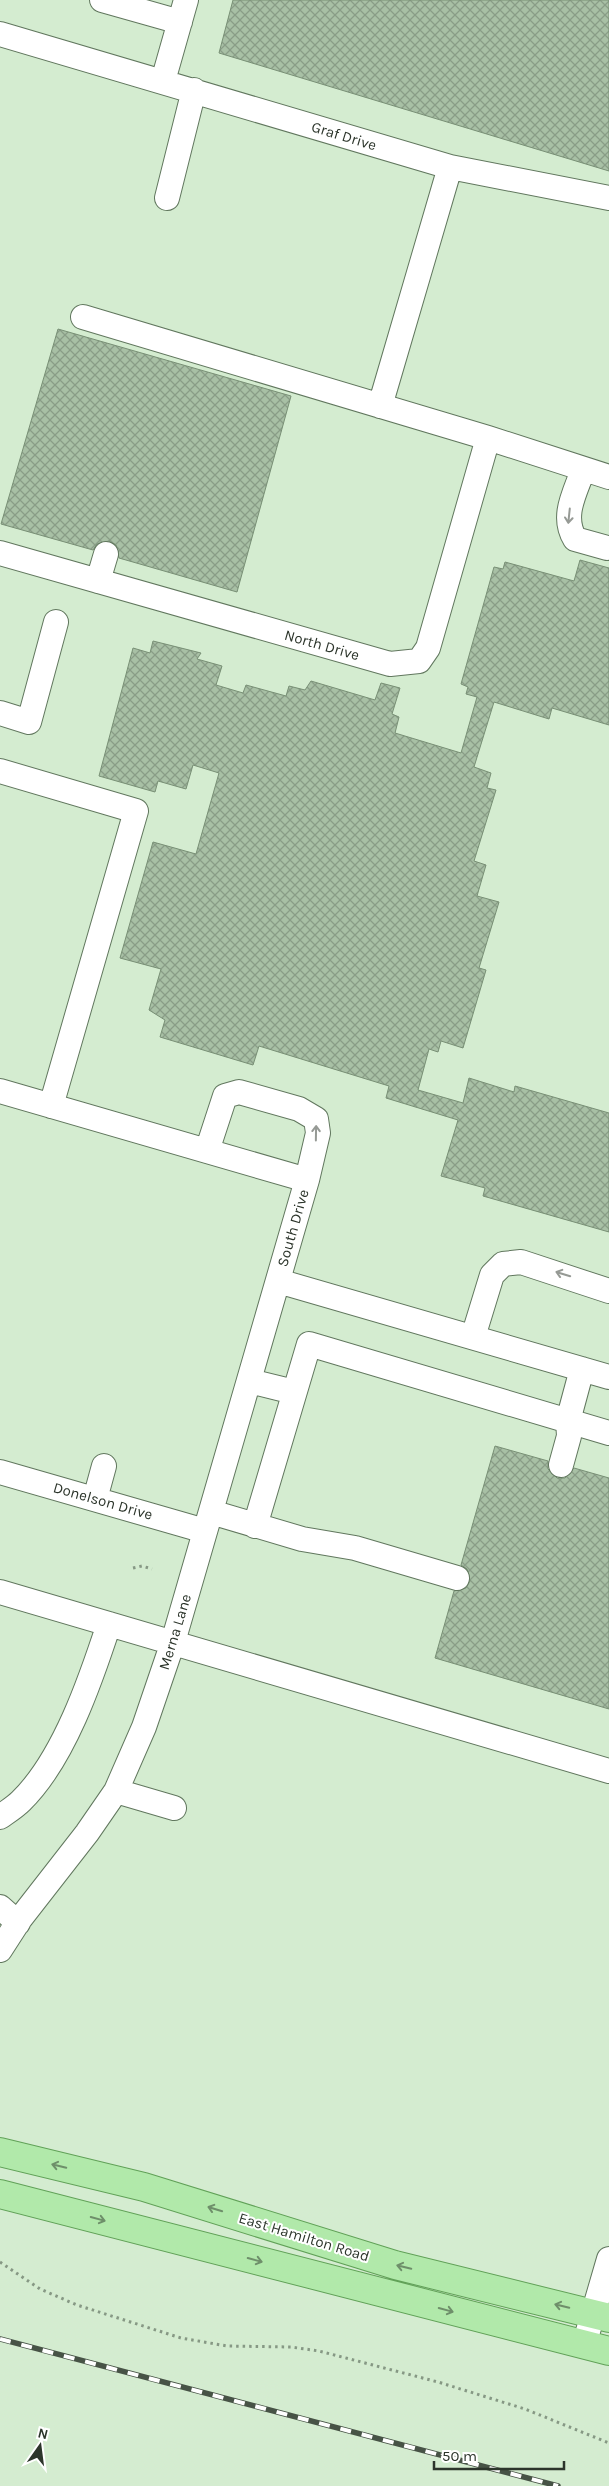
<svg xmlns="http://www.w3.org/2000/svg" width="609" height="2486" font-family="Karla,sans-serif">
<style>
.building{fill:url(#building-cross-hatch);stroke:#788f75}
.lines{fill:none;stroke-linecap:round;stroke-linejoin:round}
.minor-casing{stroke:#61775e;stroke-width:26}
.major-casing{stroke:#61a158;stroke-width:30}
.path{stroke:#869884;stroke-width:3;stroke-dasharray:2.5 4;stroke-linecap:butt}
.minor{stroke:#fff;stroke-width:24}
.major{stroke:#b1e9aa;stroke-width:28}
.rail-casing{stroke:#475346;stroke-width:5.5}
.rail{stroke:#fff;stroke-width:4;stroke-dasharray:11;stroke-linecap:butt}
.oneway{stroke:#969a95}
.oneway2{stroke:#6e8f6a}
.labels{text-anchor:middle;dominant-baseline:central;stroke-width:4;stroke-linejoin:round;paint-order:stroke}
.street-label{font-size:15px;fill:#2c352b;stroke:#fff}
</style>
<defs>
<pattern id="building-cross-hatch" width="8" height="8" patternUnits="userSpaceOnUse" patternTransform="scale(1.25)"><rect width="8" height="8" fill="#a8c0a5"/><path d="M0 0l8 8M0 8l8-8" fill="none" stroke="#899d87"/></pattern>
</defs>
<rect width="100%" height="100%" fill="#d4ecd0"/>
<path class="building" d="M233 0H609V171L219 53Z
M58 329 291 396 237 592 119 558 116 545 109 541 97 544 93 550 1 524Z
M580 560 609 568V725L552 708 549 719 494 702 474 767 491 773 487 788 496 790 474 861 486 865 477 896 499 902 479 968 486 970 463 1048 441 1041 438 1052 429 1049 418 1090 463 1103 469 1078 514 1092 515 1086 609 1113V1232L483 1196 485 1188 441 1176 458 1120 386 1098 389 1086 259 1046 253 1065 160 1037 165 1020 149 1010 161 969 120 958 153 842 196 854 219 773 193 765 186 789 158 781 155 792 99 776 133 648 150 653 153 641 201 653 197 659 222 666 216 685 243 693 246 685 286 696 289 686 305 690 311 681 375 700 381 683 400 688 392 714 399 717 395 733 461 753 477 697 466 694 468 687 461 684 494 567 503 569 505 562 574 581Z
M495 1446 548 1461V1469L557 1478H565L574 1468 609 1478V1709L435 1658 454 1591 466 1588 470 1581 467 1569 461 1565Z"/>
<g class="lines">
<defs>
<path id="minor" d="M102 0 180 22
M0 34 450 167 609 198
M163 81 186 0
M167 198 194 90
M83 317 488 438 609 477
M380 406 450 167
M583 470C575 493 561 516 575 539L607 548
M0 553 390 664 419 661 428 648 488 438
M98 581 106 554
M0 713 29 722 56 622
M0 771 136 811 51 1106
M0 1091 307 1180 173 1642 144 1727 116 1791 87 1833 20 1919 0 1950
M207 1151 225 1096 239 1092 299 1109 316 1119 318 1133 307 1180
M278 1281 609 1377
M473 1337 492 1275 503 1264 521 1262 609 1291
M249 1381 294 1392
M561 1465 569 1436 568 1421 582 1369
M0 1472 205 1531
M95 1499 104 1466
M211 1512 302 1539 355 1548 457 1578
M255 1526 309 1344 609 1433
M0 1592 609 1771
M116 1791 174 1808
M0 1817C7 1812 15 1807 21 1801 64 1759 91 1679 109 1624
M0 1907 18 1923
M584 2345 609 2259"/>
<path id="major" d="M0 2152 144 2187 395 2265 609 2318
M0 2194 609 2351"/>
</defs>
<use href="#minor" class="minor-casing"/>
<use href="#major" class="major-casing"/>
<path class="path" d="M133 1568 142 1566 152 1569
M0 2262 40 2289 77 2305 181 2338 227 2346 291 2347 319 2351 438 2382 525 2409 609 2443"/>
<use href="#minor" class="minor"/>
<use href="#major" class="major"/>
<defs>
<path id="rail" d="M0 2339 558 2486"/>
</defs>
<use href="#rail" class="rail-casing"/>
<use href="#rail" class="rail"/>
</g>
<defs><path id="oneway-shaft" d="M-6 0H5M1.5-3L5.5 0L1.5 3" fill="none" stroke-width="1.6" stroke-linecap="round" stroke-linejoin="round" transform="scale(1.25)"/></defs>
<g class="oneway">
<use href="#oneway-shaft" transform="translate(569 516) rotate(96)"/>
<use href="#oneway-shaft" transform="translate(316 1133) rotate(-89)"/>
<use href="#oneway-shaft" transform="translate(563 1274) rotate(-163)"/>
</g>
<g class="oneway2">
<use href="#oneway-shaft" transform="translate(59 2166) rotate(-166)"/>
<use href="#oneway-shaft" transform="translate(215 2209) rotate(-163)"/>
<use href="#oneway-shaft" transform="translate(98 2219) rotate(15)"/>
<use href="#oneway-shaft" transform="translate(255 2260) rotate(15)"/>
<use href="#oneway-shaft" transform="translate(404 2267) rotate(-166)"/>
<use href="#oneway-shaft" transform="translate(562 2306) rotate(-166)"/>
<use href="#oneway-shaft" transform="translate(446 2310) rotate(15)"/>
</g>
<g class="labels">
<g class="street-label">
<text transform="translate(344 136) rotate(17)">Graf Drive</text>
<text transform="translate(322 645) rotate(16)">North Drive</text>
<text transform="translate(293 1228) rotate(-74)">South Drive</text>
<text transform="translate(103 1501) rotate(16)">Donelson Drive</text>
<text transform="translate(175 1632) rotate(-73)">Merna Lane</text>
<text transform="translate(304 2237) rotate(17)">East Hamilton Road</text>
</g>
</g>
<g transform="translate(40 2446) rotate(14)" stroke="#ffffff" stroke-width="4" paint-order="stroke">
<path d="M0-4L9 19L0 12L-9 19Z" fill="#2c352b"/>
<text y="-8" font-size="14" font-weight="bold" text-anchor="middle" fill="#2c352b">N</text>
</g>
<path d="M434 2461v8h130v-8" fill="none" stroke="#2c352b" stroke-width="2.5"/>
<text x="442" y="2461" font-size="15" fill="#2c352b" stroke="#ffffff" stroke-width="4" paint-order="stroke">50 m</text>
</svg>
